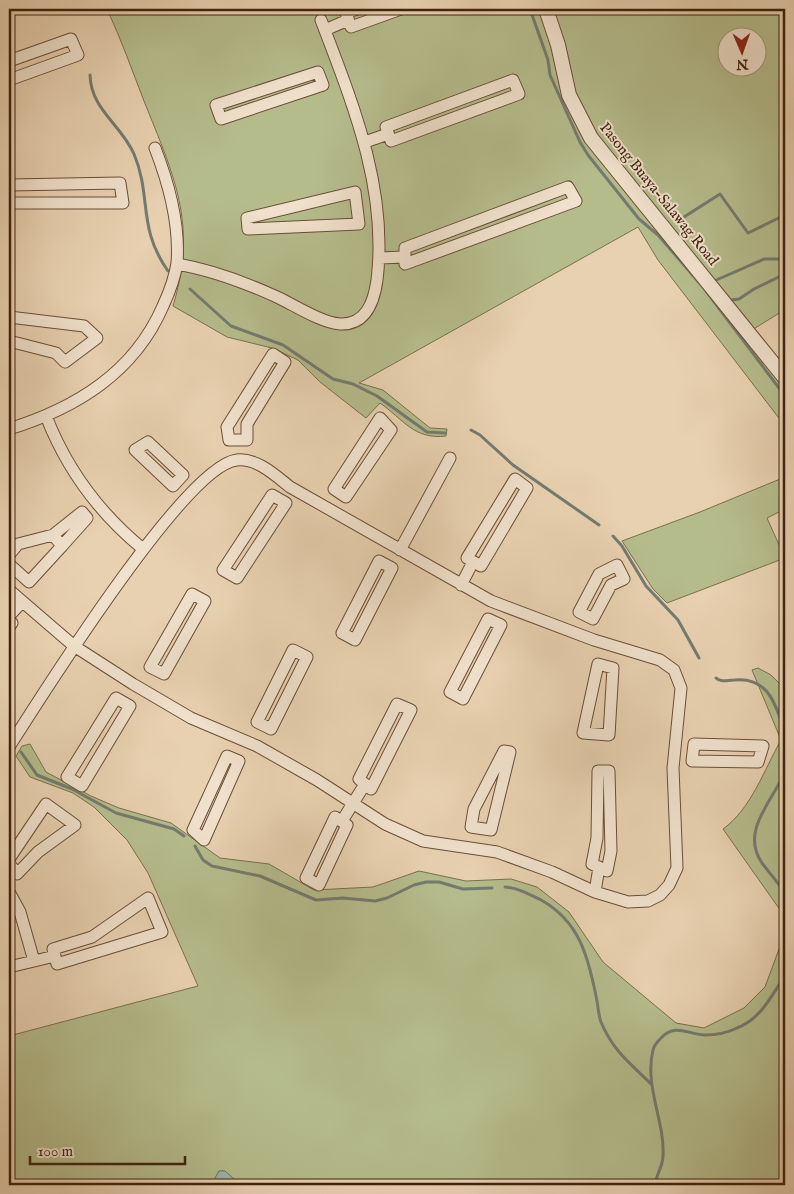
<svg xmlns="http://www.w3.org/2000/svg" width="794" height="1194" font-family="'IM FELL English',serif">
<style>
.green{fill:#b5bc8c;stroke:#7a6f4d;fill-rule:evenodd}
.water{fill:#97b7af;stroke:#747b6f}
.lines{fill:none;stroke-linecap:round;stroke-linejoin:round}
.stream{stroke:#747b6f;stroke-width:3}
.minor-casing{stroke:#6a4e37;stroke-width:13}
.tertiary-casing{stroke:#6a4e37;stroke-width:16}
.minor{stroke:#f0e1cc;stroke-width:11}
.tertiary{stroke:#f0e1cc;stroke-width:14}
.labels{text-anchor:middle;dominant-baseline:central;stroke-width:4;stroke-linejoin:round;paint-order:stroke}
.street-label{font-size:15px;fill:#40220e;stroke:#f0e1cc}
</style>
<rect width="100%" height="100%" fill="#e8d1b1"/>
<filter id="stains"><feTurbulence type="fractalNoise" baseFrequency=".004" numOctaves="4"/><feColorMatrix values="0 0 0 0 .2 0 0 0 0 .09 0 0 0 0 .02 0 0 0 .5 -.17"/></filter>
<radialGradient id="worn" r=".72"><stop offset=".6" stop-color="#630" stop-opacity="0"/><stop offset="1" stop-color="#630" stop-opacity=".3"/></radialGradient>
<path class="green" d="M107 9H544L569 99 785 386V426L658 260 638 227 359 383 383 390 430 428 447 429 446 436C414 440 403 419 380 403L366 418 320 382 298 360 272 348 227 337 173 306C198 224 174 176 144 101 132 70 121 39 107 9Z
M549 9H785V315L781 312 752 330 689 255 580 112ZM726 38H756V68H726Z
M785 477V509L767 518 780 547 785 545V558L667 603 653 589 622 541 700 512Z
M758 668 771 675 785 689V822L782 850H785V1182L783 1185H241L224 1171H219L211 1185H9V1036L198 986 148 873 127 840 94 807 73 793 30 777 16 756 22 746 30 744 46 772 91 796 119 808 171 823 220 858 269 864 314 890 373 887 419 871 466 881 511 879 537 887 569 912 603 962 676 1023 704 1028 744 1008 765 987 782 941 783 914 723 829C751 809 764 770 781 740L752 670Z"/>
<path class="water" d="M219 1171H225L241 1185H211Z"/>
<g class="lines">
<path class="stream" d="M530 9 548 60 550 75 580 142 588 155 639 219 658 235 703 287 785 396
M90 75C91 110 121 124 134 154 152 197 137 227 168 271
M684 217 720 194 748 233 785 215
M714 281 764 259H779L785 266
M190 289 231 326 283 345 333 379 353 384 377 396 427 432 445 433
M731 300 739 299 754 289 785 274
M471 430 480 435 513 465 599 525
M613 536 622 546 646 586 678 620 699 658
M716 678C722 683 727 680 734 680 768 676 775 704 785 731
M21 752 37 775 72 789 116 813 174 829 184 836
M785 772C772 802 740 831 762 863 770 874 779 883 785 894
M195 846 203 860 212 866 260 876 316 900 343 898 375 901 387 898 414 885 426 882H439L463 889 492 888
M505 887C518 888 529 894 541 900 579 921 588 956 596 996 598 1004 598 1014 601 1022 613 1051 630 1063 651 1084
M655 1185C656 1175 663 1166 663 1156 665 1121 644 1086 653 1050 654 1045 657 1042 661 1038 675 1023 687 1034 704 1035 715 1035 727 1033 737 1028 762 1018 770 997 785 976"/>
<defs>
<path id="minor" d="M357 9 346 13 351 27 401 9
M325 30 348 20
M9 61 71 39 78 55 9 80
M318 72 323 85 221 119 216 105Z
M513 80 519 94 391 141 386 127Z
M365 142 388 134
M9 185 120 183 123 203H9
M568 187 576 201 405 264V248Z
M355 192 359 224 248 229 247 218Z
M379 258 405 257
M177 264C212 270 244 282 277 297 294 305 322 323 340 324 366 325 374 302 377 280 388 189 353 104 321 20
M9 317 84 326 97 338 65 362 56 353 9 341
M273 354 285 362 247 424V440H229L227 427Z
M46 416C67 470 99 513 143 549
M380 418 391 430 346 497 334 489Z
M9 429C76 408 134 373 163 306 169 293 175 277 177 263 180 224 169 184 155 148
M148 442 183 475 173 486 135 450Z
M515 479 527 488 481 566 467 558Z
M272 495 286 503 237 578 223 570Z
M53 535 82 512 87 518 62 546
M400 550 450 458
M9 555 18 544 53 535 62 546 29 582 9 564
M379 561 392 568 355 640 342 633Z
M617 565 624 579 611 585 593 619 579 612 599 574Z
M461 585 473 562
M9 590 74 646 133 684 191 718 257 746 317 780 385 824 423 841 497 852 552 872 595 892 628 902 648 901 660 895 669 885 677 868 673 768 681 688 674 670 660 660 594 640 491 601 290 487C275 475 257 458 237 460 186 465 41 697 9 747
M192 594 205 601 164 674 150 667Z
M9 616 21 603
M488 619 501 625 463 699 450 692Z
M9 621 12 623 9 627
M293 650 307 657 271 729 257 722Z
M598 664 613 668 609 735 583 733Z
M116 698 130 706 82 786 67 777Z
M397 704 411 710 371 789 359 779Z
M694 744 763 746 758 762 692 761Z
M504 751 510 752 491 830 471 827 474 809Z
M227 756 239 761 204 840 193 830Z
M598 771H609L611 851 607 871 592 864 597 838Z
M335 817 347 825 319 885 306 878Z
M342 821 365 784
M9 859 46 804 75 825 38 852 17 874 9 863
M9 892 20 912 34 961
M595 892 599 867
M148 898 162 932 57 964 53 949 92 937Z
M9 967 55 956"/>
<path id="tertiary" d="M546 9 558 45 569 95 591 138 785 378"/>
</defs>
<use href="#minor" class="minor-casing"/>
<use href="#tertiary" class="tertiary-casing"/>
<use href="#minor" class="minor"/>
<use href="#tertiary" class="tertiary"/>
</g>
<g class="labels">
<g class="street-label">
<text transform="translate(659 194) rotate(51)">Pasong Buaya-Salawag Road</text>
</g>
</g>
<rect width="794" height="1194" fill="none" stroke="#e8d1b1" stroke-width="30"/>
<rect x="10" y="10" width="774" height="1174" fill="none" stroke="#40220e" stroke-width="2.5"/>
<rect x="15" y="15" width="764" height="1164" fill="none" stroke="#40220e"/>
<g transform="translate(742 52) rotate(178)"><circle r="24" fill="#f0e1cc" stroke="#aa9580"/>
<path d="M0-4L9 19L0 12L-9 19Z" fill="#8f2418"/>
<text y="-8" font-size="14" font-weight="bold" text-anchor="middle" fill="#40220e">N</text>
</g>
<path d="M30 1156v8h155v-8" fill="none" stroke="#40220e" stroke-width="2.5"/>
<text x="38" y="1156" font-size="15" fill="#40220e" stroke="#f0e1cc" stroke-width="4" paint-order="stroke">100 m</text>
<rect width="100%" height="100%" filter="url(#stains)"/>
<rect width="100%" height="100%" fill="url(#worn)"/>
</svg>
